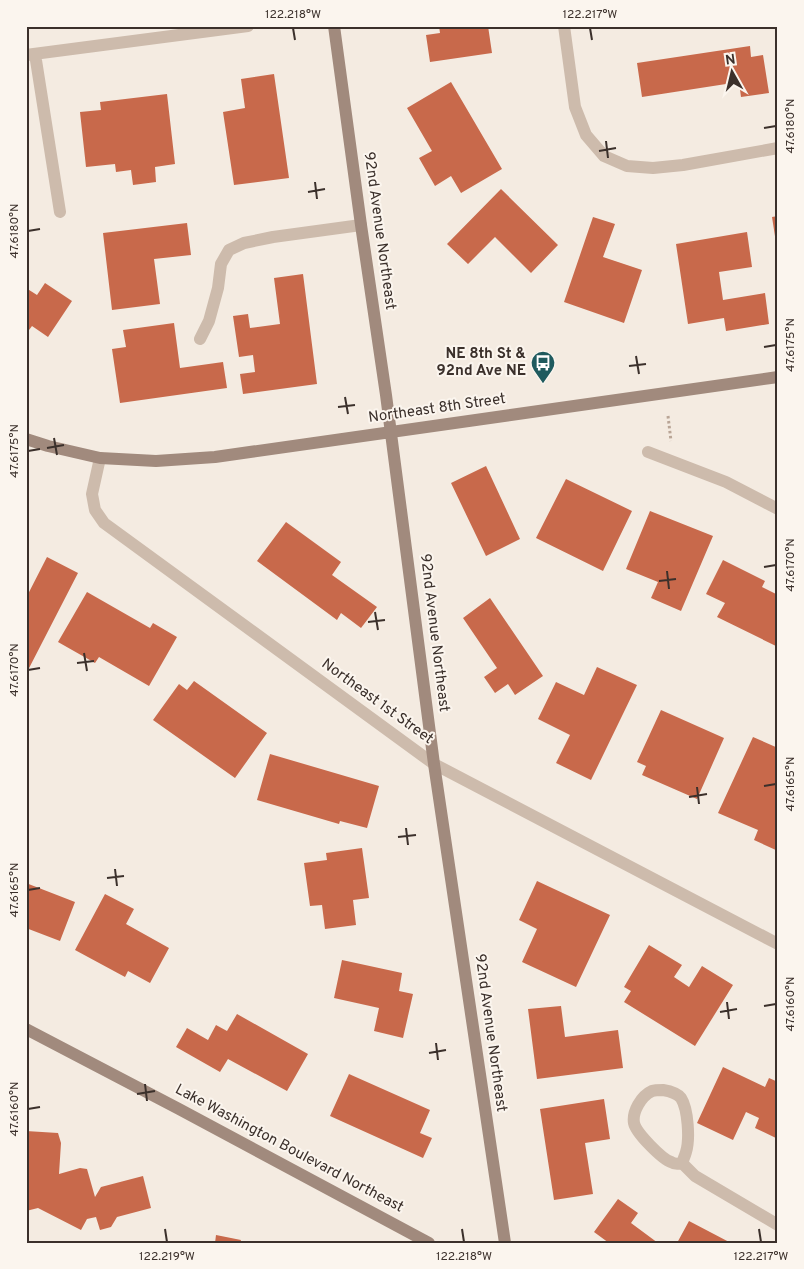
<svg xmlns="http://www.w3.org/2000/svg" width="804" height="1269" font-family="Overpass,sans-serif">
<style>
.building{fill:#c8694b}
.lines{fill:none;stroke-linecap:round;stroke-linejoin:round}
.path{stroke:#b9a596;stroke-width:3;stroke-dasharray:2.5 2.5;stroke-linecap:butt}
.service{stroke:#cdbbac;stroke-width:12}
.minor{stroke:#cdbbac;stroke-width:12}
.secondary{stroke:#a18a7d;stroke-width:12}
.ticks{fill:none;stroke:#3b302b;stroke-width:2}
.labels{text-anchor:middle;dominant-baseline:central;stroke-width:4;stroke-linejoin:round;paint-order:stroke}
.street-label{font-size:15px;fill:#3b302b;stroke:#fbf5ee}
.poi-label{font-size:15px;font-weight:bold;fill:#3b302b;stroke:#fbf5ee;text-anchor:end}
.neatline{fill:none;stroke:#3b302b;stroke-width:2}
.ticks-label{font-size:12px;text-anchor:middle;fill:#3b302b}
</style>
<rect width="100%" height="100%" fill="#f4ebe1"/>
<path class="building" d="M439 26H488L492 53 430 62 426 35 440 33Z
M750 46 751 57 763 55 769 93 741 97 739 82 642 97 637 63Z
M274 74 289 178 234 185 223 112 245 108 241 79Z
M451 82 502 169 461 193 451 176 435 186 419 158 432 151 407 108Z
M167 94 175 164 155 167 156 182 133 185 131 170 116 172 115 164 86 167 80 112 101 110 100 102Z
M501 189 558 245 531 273 495 237 468 264 447 244Z
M778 216V249H777L772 217Z
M593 217 615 224 603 257 642 270 624 323 564 302Z
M187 223 191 255 154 259 160 304 112 310 103 233Z
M747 232 752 267 719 272 723 300 765 293 769 324 726 331 724 318 688 324 676 244Z
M303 274 317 384 243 394 240 374 255 372 253 355 239 357 233 316 248 314 250 328 280 324 274 278Z
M45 283 72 301 48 337 32 326 26 334V288L37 295Z
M174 323 180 368 223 362 227 388 120 403 112 349 126 347 123 330Z
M486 466 520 539 486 556 451 483Z
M566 479 632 511 603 571 536 538Z
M650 511 713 536 681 611 651 598 658 582 626 569Z
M286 522 341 562 332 575 377 607 361 628 341 613 337 620 257 561Z
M47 557 78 573 26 674V598Z
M723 560 765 581 762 587 778 595V647L717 617 725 603 706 594Z
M87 592 150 628 153 623 177 637 149 686 99 657 95 663 58 642Z
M490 598 543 676 515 695 508 684 495 693 484 677 497 668 463 618Z
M597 667 637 685 591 780 556 763 570 735 538 719 556 682 584 695Z
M194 681 267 733 235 778 153 720 179 684 187 690Z
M661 710 724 738 697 799 642 775 646 766 637 762Z
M753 737 778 748V756L775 762 778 763V851L754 840 758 830 718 813Z
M270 754 379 786 367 828 340 821 339 824 257 800Z
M362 848 369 898 353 900 356 925 325 929 322 905 310 906 304 863 327 860 326 853Z
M537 881 610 915 576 987 522 962 537 929 519 920Z
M26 883 75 902 60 941 26 928Z
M105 894 134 909 126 924 169 948 150 983 128 971 125 977 75 950Z
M649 945 682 965 674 977 689 987 702 966 733 985 695 1046 624 1002 631 991 624 987Z
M342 960 402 973 399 991 413 994 403 1038 374 1031 379 1008 334 998Z
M561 1006 565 1037 618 1030 623 1068 537 1079 528 1009Z
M237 1014 308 1054 287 1091 228 1059 220 1072 176 1047 187 1028 208 1040 216 1025 227 1031Z
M723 1067 765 1087 769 1078 778 1082V1139L755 1128 759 1118 746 1112 733 1140 697 1123Z
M349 1074 430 1110 420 1133 432 1138 423 1158 330 1116Z
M604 1099 610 1139 585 1143 593 1194 554 1200 540 1109Z
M26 1131 58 1133 61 1143 59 1174 80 1168 87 1169 95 1197 101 1187 143 1176 151 1208 117 1217 111 1227 100 1230 96 1217 87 1219 81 1230 38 1208 26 1211Z
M618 1199 638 1213 631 1223 658 1243H609L594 1232Z
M689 1221 731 1243H677Z
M216 1235 241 1240 240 1243H215Z"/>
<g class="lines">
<path class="path" d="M668 416 671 441"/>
<path class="service" d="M200 339 209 321 218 288 221 264 229 250 244 243 273 237 361 225"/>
<path class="minor" d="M564 26 575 107 586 135 604 156 627 166 653 168 683 165 778 148
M35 54 60 212
M26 55 248 26
M648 452 726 482 778 509
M100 458 92 494 95 510 104 523 434 764 778 944
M663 1090C669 1091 677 1093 681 1098 688 1109 690 1139 686 1152 685 1156 683 1160 682 1163 678 1164 674 1164 671 1162 662 1159 636 1133 634 1123 632 1112 641 1096 652 1091 655 1090 660 1090 663 1090Z
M682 1163 695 1176 778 1225"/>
<path class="secondary" d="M334 26 361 225 386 395 434 764 505 1243
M26 439 48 446 100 458 156 461 215 457 778 377
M26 1029 179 1109 429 1243"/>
</g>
<path class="ticks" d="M293 28 295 40M590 28 592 40M764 128 776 126M606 141 608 158M599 151 616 148M315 182 317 199M308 192 325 189M28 231 40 229M764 347 776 345M636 356 639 374M629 366 646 364M345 397 348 414M338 407 355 405M54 438 57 455M47 448 64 445M28 451 40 449M764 567 776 565M667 571 669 589M659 581 676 579M375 612 378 630M368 622 385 620M84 653 87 671M77 663 94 661M28 670 40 668M764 786 776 784M697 787 699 804M689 797 707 794M406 828 408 845M398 837 416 835M115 869 117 886M107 878 124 876M28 890 40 888M727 1002 729 1019M764 1006 776 1004M720 1012 737 1009M436 1043 438 1060M429 1053 446 1050M145 1084 147 1101M137 1094 155 1091M28 1109 40 1107M165 1229 167 1242M462 1229 464 1242M759 1229 761 1242"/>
<defs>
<symbol id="bus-pin" viewBox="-11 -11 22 30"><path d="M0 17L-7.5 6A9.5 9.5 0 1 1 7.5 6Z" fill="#1f5a5e" stroke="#fbf5ee"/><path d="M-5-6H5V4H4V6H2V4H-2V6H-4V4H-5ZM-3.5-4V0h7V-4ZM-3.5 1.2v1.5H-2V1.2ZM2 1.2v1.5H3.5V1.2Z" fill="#fff"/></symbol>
</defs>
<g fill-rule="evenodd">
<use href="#bus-pin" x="529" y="349" width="28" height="38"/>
</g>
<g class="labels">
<g class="street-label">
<text transform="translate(379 231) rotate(82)">92nd Avenue Northeast</text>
<text transform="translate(437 409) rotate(-8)">Northeast 8th Street</text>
<text transform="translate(434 633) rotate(83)">92nd Avenue Northeast</text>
<text transform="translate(377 702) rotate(36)">Northeast 1st Street</text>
<text transform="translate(490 1033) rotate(82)">92nd Avenue Northeast</text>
<text transform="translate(289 1149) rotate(28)">Lake Washington Boulevard Northeast</text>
</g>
<g class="poi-label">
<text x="526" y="354">NE 8th St &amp;<tspan x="526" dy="17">92nd Ave NE</tspan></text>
</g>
</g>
<rect width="804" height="1269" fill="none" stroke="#fbf5ee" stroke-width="55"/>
<g transform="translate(732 72) rotate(352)" stroke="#fbf5ee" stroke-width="4" paint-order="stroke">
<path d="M0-4L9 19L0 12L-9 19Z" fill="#3b302b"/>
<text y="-8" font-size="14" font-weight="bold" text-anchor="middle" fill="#3b302b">N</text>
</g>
<rect x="28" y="28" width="748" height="1214" class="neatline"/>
<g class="ticks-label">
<text x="293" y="18">122.218°W</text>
<text x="590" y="18">122.217°W</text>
<text transform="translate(790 126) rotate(-90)" y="4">47.6180°N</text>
<text transform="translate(14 231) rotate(-90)" y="4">47.6180°N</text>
<text transform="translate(790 345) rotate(-90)" y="4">47.6175°N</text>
<text transform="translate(14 451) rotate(-90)" y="4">47.6175°N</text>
<text transform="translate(790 565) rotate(-90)" y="4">47.6170°N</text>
<text transform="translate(14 670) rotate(-90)" y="4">47.6170°N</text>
<text transform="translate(790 784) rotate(-90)" y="4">47.6165°N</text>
<text transform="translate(14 890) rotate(-90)" y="4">47.6165°N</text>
<text transform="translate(790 1004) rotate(-90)" y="4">47.6160°N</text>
<text transform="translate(14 1109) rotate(-90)" y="4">47.6160°N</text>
<text x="167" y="1260">122.219°W</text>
<text x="464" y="1260">122.218°W</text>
<text x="761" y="1260">122.217°W</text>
</g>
</svg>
